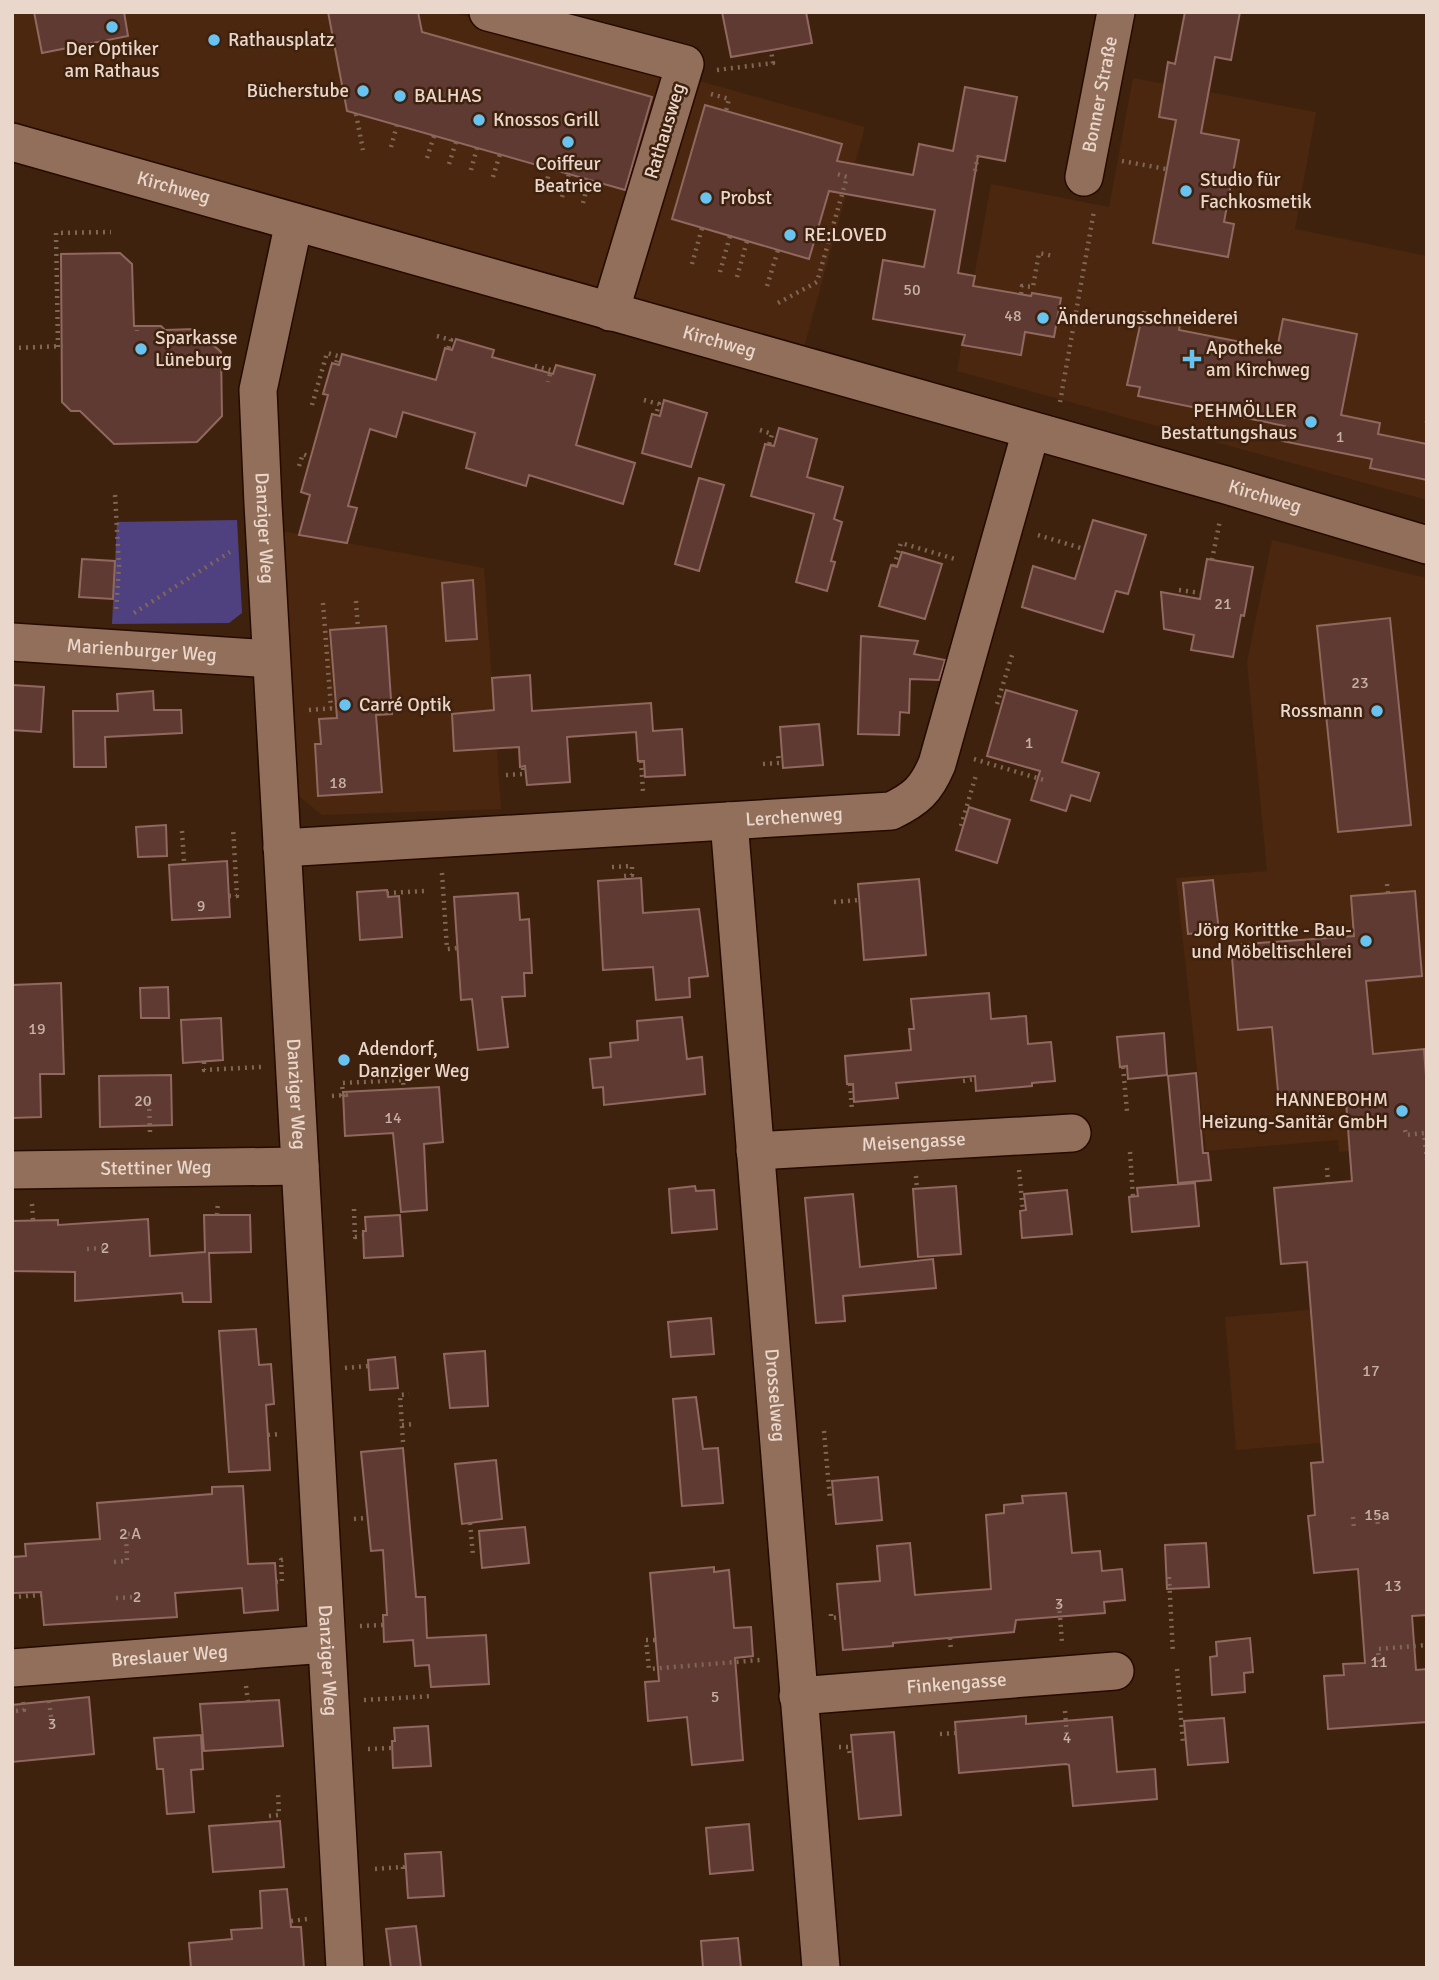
<svg xmlns="http://www.w3.org/2000/svg" width="1439" height="1980" font-family="Signika,sans-serif">
<style>
.built{fill:#4a270e}
.green{fill:#4f4080}
.building{fill:#5e3a32;stroke:#91685f;stroke-width:2}
.lines{fill:none;stroke-linecap:round;stroke-linejoin:round}
.minor-casing{stroke:#250a00;stroke-width:40}
.path{stroke:#7f6655;stroke-width:4.5;stroke-dasharray:2 5;stroke-linecap:butt}
.minor{stroke:#926f5a;stroke-width:37}
.poi-dot{fill:#69c3f1;stroke:#3f220e;stroke-width:2.5}
.labels{text-anchor:middle;dominant-baseline:central;stroke-width:5;stroke-linejoin:round;paint-order:stroke}
.number-label{font-size:16px;fill:#c7b0a5}
.poi-label{font-size:19px;fill:#ead7cb;stroke:#3f220e;text-anchor:start}
.street-label{font-size:19px;fill:#ead7cb;stroke:#3f220e}
</style>
<rect width="100%" height="100%" fill="#3f220e"/>
<path class="built" d="M12 12H451L865 127 801 358 12 132Z
M1133 78 1316 112 1295 229 1427 256V500L957 371 991 184 1109 207Z
M282 531 484 568 501 809 322 815 296 794Z
M1272 540 1427 578V1145L1339 1152 1338 1140 1206 1151 1176 878 1267 871 1247 662Z
M1427 1300V1434L1236 1450 1225 1317Z"/>
<path class="green" d="M237 520 242 613 229 623 112 624 117 522Z"/>
<path class="building" d="M34 12H124L128 36 42 53Z
M328 12H418L422 32 652 97 625 190 347 111Z
M722 12H806L812 43 731 57Z
M1185 12H1240L1231 60 1215 57 1201 133 1239 140 1224 222 1234 224 1228 257 1153 243 1176 120 1159 117 1168 62 1175 64Z
M965 87 1017 97 1005 161 978 156 958 273 975 276 973 286 1031 296 1032 293 1061 298 1054 337 1025 332 1021 355 962 345 965 335 873 319 883 260 924 267 935 210 829 191 809 259 672 219 705 105 842 144 837 161 913 175 919 144 953 151Z
M120 253 132 264 134 326H161L165 330 195 329 221 352 222 416 197 442 114 444 80 411H71L62 402 61 254Z
M1143 312 1181 320 1179 330 1277 349 1283 319 1357 334 1341 415 1380 423 1378 434 1427 444V480L1370 468 1372 459 1282 441 1285 426 1138 396 1140 387 1127 385Z
M456 339 494 350 492 357 553 374 556 365 595 375 576 445 635 463 623 504 529 475 526 486 466 468 475 433 403 412 396 437 370 429 348 506 357 508 347 543 299 535 310 495 301 492 328 395 323 394 332 363 339 365 342 354 436 380 445 348 452 350Z
M664 400 707 413 691 467 642 453 652 414 660 416Z
M779 428 817 439 807 477 843 487 834 519 842 522 831 561 835 562 827 591 796 582 814 514 751 496 765 444 774 446Z
M699 478 724 485 699 571 675 564Z
M1093 520 1146 535 1128 594 1116 591 1103 632 1022 607 1033 566 1075 579Z
M902 552 942 564 925 619 879 606 891 565 897 567Z
M82 559 115 561 113 599 79 597Z
M1207 559 1253 567 1244 616 1241 615 1233 657 1191 650 1194 635 1164 629 1161 592 1200 599Z
M473 580 477 639 446 641 442 583Z
M1390 618 1411 825 1338 832 1317 626Z
M386 626 392 714 376 715 382 792 318 796 315 744H321L319 719 337 718 330 630Z
M861 636 918 641 914 654 945 660 939 680 910 679 909 713 900 712 899 735 858 734Z
M530 675 532 711 651 703 653 731 682 729 685 775 645 777 644 761H638L636 732 567 737 570 782 527 785 525 766 520 767 519 747 454 751 452 714 494 710 492 678Z
M12 685 44 687 41 732 12 730Z
M1006 690 1077 711 1062 762 1099 773 1090 801 1071 795 1066 811 1031 800 1040 771 987 756Z
M153 691 154 710H181L182 733 105 737 106 767H74L73 711H118L117 694Z
M819 724 823 765 783 768 780 727Z
M969 807 1010 820 997 863 956 850Z
M166 825 167 856 138 857 136 827Z
M227 861 230 917 172 920 169 865Z
M641 878 643 913 699 909 708 976 689 978 690 997 656 1000 653 967 603 970 598 881Z
M919 879 926 955 864 960 858 884Z
M1213 880 1219 931 1188 934 1183 883Z
M387 890 388 897 399 896 402 937 360 940 357 892Z
M1415 891 1422 976 1366 981 1373 1054 1424 1049 1426 1076 1427 1615 1412 1616 1416 1670 1427 1669V1722L1328 1729 1324 1676 1344 1675 1343 1664 1365 1663 1358 1569 1314 1573 1308 1516 1315 1515 1311 1463 1323 1462 1307 1262 1281 1264 1274 1188 1352 1181 1346 1102 1307 1105 1306 1100 1279 1102 1272 1027 1238 1030 1231 945 1354 936 1351 896Z
M518 893 520 920 529 919 532 973H524L525 996 502 997 508 1047 478 1050 472 999 461 1000 454 897Z
M61 983 64 1074H40L41 1117 12 1118V985Z
M168 987 169 1018H141L140 988Z
M989 993 991 1019 1026 1016 1028 1044 1051 1042 1055 1081 1032 1083V1086L976 1091 975 1076 896 1083 898 1098 854 1102 853 1084H847L845 1056 911 1050 909 1029H914L911 999Z
M682 1017 687 1059 702 1057 705 1094 604 1105 603 1087 593 1088 590 1059 611 1057 610 1043 638 1040 637 1021Z
M221 1018 223 1060 183 1063 181 1020Z
M1164 1033 1167 1075 1128 1079 1127 1066 1120 1067 1117 1037Z
M1196 1073 1203 1153H1208L1211 1180 1178 1183 1168 1076Z
M171 1075 172 1125 100 1127 99 1076Z
M439 1087 443 1142 424 1144 427 1210 401 1212 393 1133 345 1136 343 1092Z
M1195 1183 1199 1226 1132 1232 1129 1197 1138 1196 1137 1188Z
M695 1186 696 1191 714 1190 717 1229 672 1233 669 1189Z
M956 1186 961 1254 918 1257 913 1189Z
M1067 1190 1072 1234 1022 1238 1020 1211 1026 1210 1024 1194Z
M853 1194 860 1267 933 1259 936 1288 843 1296 845 1321 816 1323 805 1198Z
M204 1215H250L251 1252 209 1253 211 1302H183L182 1293 75 1301V1272L12 1271V1221L58 1220V1225L148 1219 150 1256 205 1252Z
M400 1215 403 1256 364 1258 363 1231H366L365 1217Z
M711 1318 714 1354 671 1357 668 1322Z
M256 1329 259 1365 271 1364 274 1404 266 1405 270 1470 229 1472 219 1331Z
M485 1351 488 1406 450 1408 444 1354Z
M395 1357 398 1388 370 1390 368 1360Z
M696 1397 703 1449 718 1448 723 1503 682 1506 673 1399Z
M403 1448 416 1597H425L427 1638 486 1635 489 1684 431 1687 429 1665 415 1666 413 1640 384 1642 383 1615H387L383 1550 371 1551 361 1452Z
M496 1460 502 1519 462 1524 455 1464Z
M878 1477 882 1520 836 1524 832 1481Z
M243 1486 248 1564 275 1563 278 1610 244 1613 242 1588 175 1593 177 1617 44 1625 41 1592 12 1593V1557L26 1556 25 1544 100 1539 97 1503 212 1494V1487Z
M1066 1493 1072 1553 1100 1551 1102 1571 1122 1569 1125 1600 1104 1602 1105 1613 1016 1620 1014 1632 893 1643V1646L843 1650 837 1584 880 1581 877 1546 910 1543 915 1595 991 1589 986 1515 1004 1513V1505L1023 1503 1022 1496Z
M525 1527 529 1563 482 1568 479 1531Z
M1206 1543 1209 1587 1167 1589 1165 1545Z
M714 1567V1572L729 1570 734 1628 751 1627 753 1656 735 1658 743 1760 692 1765 687 1717 648 1721 645 1682 659 1681 650 1573Z
M1250 1638 1253 1672 1244 1673 1245 1692 1212 1695 1210 1657 1217 1656 1216 1642Z
M89 1697 94 1754 12 1762V1705Z
M279 1700 283 1746 204 1751 200 1704Z
M1026 1716V1724L1112 1717 1117 1772 1155 1769 1157 1799 1073 1806 1069 1765 1066 1764 959 1773 955 1722Z
M1224 1718 1228 1762 1188 1765 1184 1721Z
M428 1726 431 1766 393 1768 392 1741H395L394 1728Z
M894 1732 901 1815 859 1819 851 1735Z
M201 1735 203 1769 191 1770 194 1812 167 1814 163 1769H157L154 1738Z
M280 1821 284 1867 213 1872 209 1826Z
M749 1824 753 1870 710 1874 706 1828Z
M441 1852 444 1896 408 1898 405 1854Z
M287 1889 291 1927H301L304 1968H191L189 1943 232 1939 231 1930 262 1928 260 1891Z
M416 1926 421 1968H391L386 1929Z
M738 1938 741 1968H703L701 1941Z"/>
<g class="lines">
<defs>
<g id="minor">
<path d="M488 12 685 64 610 312"/>
<path id="s1" d="M12 142 1226 485 1427 545"/>
<path id="s2" d="M1084 177 1116 12"/>
<path id="s3" d="M294 222 258 390 263 504 345 1968"/>
<path id="s4" d="M12 642 271 659"/>
<path id="s5" d="M729 821 821 1968"/>
<path id="s6" d="M282 848 891 811C916 799 926 790 937 764L1031 431"/>
<path id="s7" d="M755 1151 1072 1133"/>
<path id="s8" d="M12 1170 300 1166"/>
<path id="s9" d="M12 1668 326 1644"/>
<path id="s10" d="M798 1696 1115 1671"/>
</g>
</defs>
<use href="#minor" class="minor-casing"/>
<path class="path" d="M717 70 773 63 771 50
M711 94 729 99 726 111
M356 114 363 150
M391 147 397 125
M427 158 434 136
M1122 161 1166 169
M449 164 456 142
M471 170 477 148
M975 171 978 156
M493 177 500 154
M544 192 550 169
M562 197 569 174
M583 203 589 180
M692 264 702 228
M720 272 730 236
M737 277 747 241
M767 286 778 250
M1021 294 1022 286 1033 287 1039 253 1053 256
M778 303 817 282 847 177 834 173
M137 330V331
M437 336 451 340 448 349
M58 347 56 233 111 232
M12 348 65 346
M535 366 551 370 548 382
M644 400 659 404 656 415
M1060 402 1094 211
M312 405 327 353 338 356 336 364
M1427 421V428
M760 430 772 434 769 445
M299 466 303 454 310 457
M115 495 119 565 116 613
M1038 535 1084 549
M1212 560 1220 520
M894 566 901 543 958 560
M1179 590 1201 593
M356 601 358 628
M323 603 331 708
M134 613 230 552
M997 704 1012 655
M309 710 336 708
M974 759 1047 781
M641 761 643 792
M763 764 779 763 778 753
M506 775 523 774V766
M961 826 976 775
M182 831 184 861
M612 867 632 866V875L624 876
M442 873 447 949 458 948
M1387 884 1388 893
M387 893 425 891
M229 896H237L233 828
M834 902 859 900
M204 1062V1070L261 1067
M1123 1067 1127 1111
M963 1081 975 1079
M850 1084 852 1111
M332 1096 346 1095 347 1102
M343 1096 342 1083 403 1080 404 1089
M143 1101H149L150 1132
M1405 1130 1406 1135 1424 1133 1427 1160
M1130 1152 1133 1197
M1327 1168 1328 1183
M1019 1170 1023 1211
M916 1176 917 1189
M32 1204 33 1220
M354 1209 355 1237 363 1236
M217 1215 218 1202
M87 1249 105 1248
M345 1368 368 1366
M402 1425 416 1424
M824 1431 830 1499
M268 1435 281 1434
M403 1442 400 1395 409 1394
M1377 1515 1378 1527
M1353 1517 1354 1529
M354 1519 367 1518
M470 1523 473 1555
M114 1562 127 1561 126 1534H130
M1169 1577 1173 1653
M276 1582H282L281 1560 286 1559
M12 1597 41 1595
M116 1598 137 1597
M1059 1604 1062 1642
M831 1614V1618L840 1617
M360 1626 383 1625
M950 1638 951 1651
M655 1640H646L649 1669 760 1660
M1379 1662 1378 1649 1427 1645
M1177 1669 1183 1743
M246 1686 248 1702
M364 1700 433 1696
M49 1701 52 1724
M16 1711 24 1710 23 1701
M1065 1711 1067 1738
M940 1734 956 1733
M839 1747H849L850 1757
M368 1749 392 1748
M269 1816 279 1815 278 1792
M375 1869 403 1867V1873
M291 1921 307 1919"/>
<use href="#minor" class="minor"/>
</g>
<g class="poi-dot">
<circle cx="112" cy="27" r="7"/>
<circle cx="214" cy="40" r="7"/>
<circle cx="363" cy="91" r="7"/>
<circle cx="400" cy="96" r="7"/>
<circle cx="479" cy="120" r="7"/>
<circle cx="568" cy="142" r="7"/>
<circle cx="1186" cy="191" r="7"/>
<circle cx="706" cy="198" r="7"/>
<circle cx="790" cy="235" r="7"/>
<circle cx="1043" cy="318" r="7"/>
<circle cx="141" cy="349" r="7"/>
<path d="M1188.5 348.5h7v7h7v7h-7v7h-7v-7h-7v-7h7z"/>
<circle cx="1311" cy="422" r="7"/>
<circle cx="345" cy="705" r="7"/>
<circle cx="1377" cy="711" r="7"/>
<circle cx="1366" cy="941" r="7"/>
<circle cx="344" cy="1060" r="7"/>
<circle cx="1402" cy="1111" r="7"/>
</g>
<g class="labels">
<g class="number-label">
<text x="912" y="290">50</text>
<text x="1013" y="316">48</text>
<text x="1340" y="437">1</text>
<text x="1223" y="604">21</text>
<text x="1360" y="683">23</text>
<text x="1029" y="743">1</text>
<text x="338" y="783">18</text>
<text x="201" y="906">9</text>
<text x="37" y="1029">19</text>
<text x="143" y="1101">20</text>
<text x="393" y="1118">14</text>
<text x="105" y="1248">2</text>
<text x="1371" y="1371">17</text>
<text x="1377" y="1515">15a</text>
<text x="130" y="1534">2 A</text>
<text x="1393" y="1586">13</text>
<text x="137" y="1597">2</text>
<text x="1059" y="1604">3</text>
<text x="1379" y="1662">11</text>
<text x="715" y="1697">5</text>
<text x="52" y="1724">3</text>
<text x="1067" y="1738">4</text>
</g>
<g class="poi-label">
<text x="228" y="40">Rathausplatz</text>
<text x="112" y="49" text-anchor="middle">Der Optiker<tspan x="112" dy="22">am Rathaus</tspan></text>
<text x="349" y="91" text-anchor="end">Bücherstube</text>
<text x="414" y="96">BALHAS</text>
<text x="493" y="120">Knossos Grill</text>
<text x="568" y="164" text-anchor="middle">Coiffeur<tspan x="568" dy="22">Beatrice</tspan></text>
<text x="1200" y="180">Studio für<tspan x="1200" dy="22">Fachkosmetik</tspan></text>
<text x="720" y="198">Probst</text>
<text x="804" y="235">RE:LOVED</text>
<text x="1057" y="318">Änderungsschneiderei</text>
<text x="155" y="338">Sparkasse<tspan x="155" dy="22">Lüneburg</tspan></text>
<text x="1206" y="348">Apotheke<tspan x="1206" dy="22">am Kirchweg</tspan></text>
<text x="1297" y="411" text-anchor="end">PEHMÖLLER<tspan x="1297" dy="22">Bestattungshaus</tspan></text>
<text x="359" y="705">Carré Optik</text>
<text x="1363" y="711" text-anchor="end">Rossmann</text>
<text x="1352" y="930" text-anchor="end">Jörg Korittke - Bau-<tspan x="1352" dy="22">und Möbeltischlerei</tspan></text>
<text x="358" y="1049">Adendorf,<tspan x="358" dy="22">Danziger Weg</tspan></text>
<text x="1388" y="1100" text-anchor="end">HANNEBOHM<tspan x="1388" dy="22">Heizung-Sanitär GmbH</tspan></text>
</g>
<g class="street-label">
<text stroke="none"><textPath href="#s2" startOffset="84">Bonner Straße</textPath></text>
<text transform="translate(665 131) rotate(-73)">Rathausweg</text>
<text stroke="none"><textPath href="#s1" startOffset="168">Kirchweg</textPath></text>
<text stroke="none"><textPath href="#s1" startOffset="735">Kirchweg</textPath></text>
<text stroke="none"><textPath href="#s1" startOffset="1302">Kirchweg</textPath></text>
<text stroke="none"><textPath href="#s3" startOffset="310">Danziger Weg</textPath></text>
<text stroke="none"><textPath href="#s4" startOffset="130">Marienburger Weg</textPath></text>
<text stroke="none"><textPath href="#s6" startOffset="513">Lerchenweg</textPath></text>
<text stroke="none"><textPath href="#s3" startOffset="877">Danziger Weg</textPath></text>
<text stroke="none"><textPath href="#s7" startOffset="159">Meisengasse</textPath></text>
<text stroke="none"><textPath href="#s8" startOffset="144">Stettiner Weg</textPath></text>
<text stroke="none"><textPath href="#s5" startOffset="576">Drosselweg</textPath></text>
<text stroke="none"><textPath href="#s9" startOffset="158">Breslauer Weg</textPath></text>
<text stroke="none"><textPath href="#s3" startOffset="1444">Danziger Weg</textPath></text>
<text stroke="none"><textPath href="#s10" startOffset="159">Finkengasse</textPath></text>
</g>
</g>
<rect width="1439" height="1980" fill="none" stroke="#ead7cb" stroke-width="28"/>
</svg>
